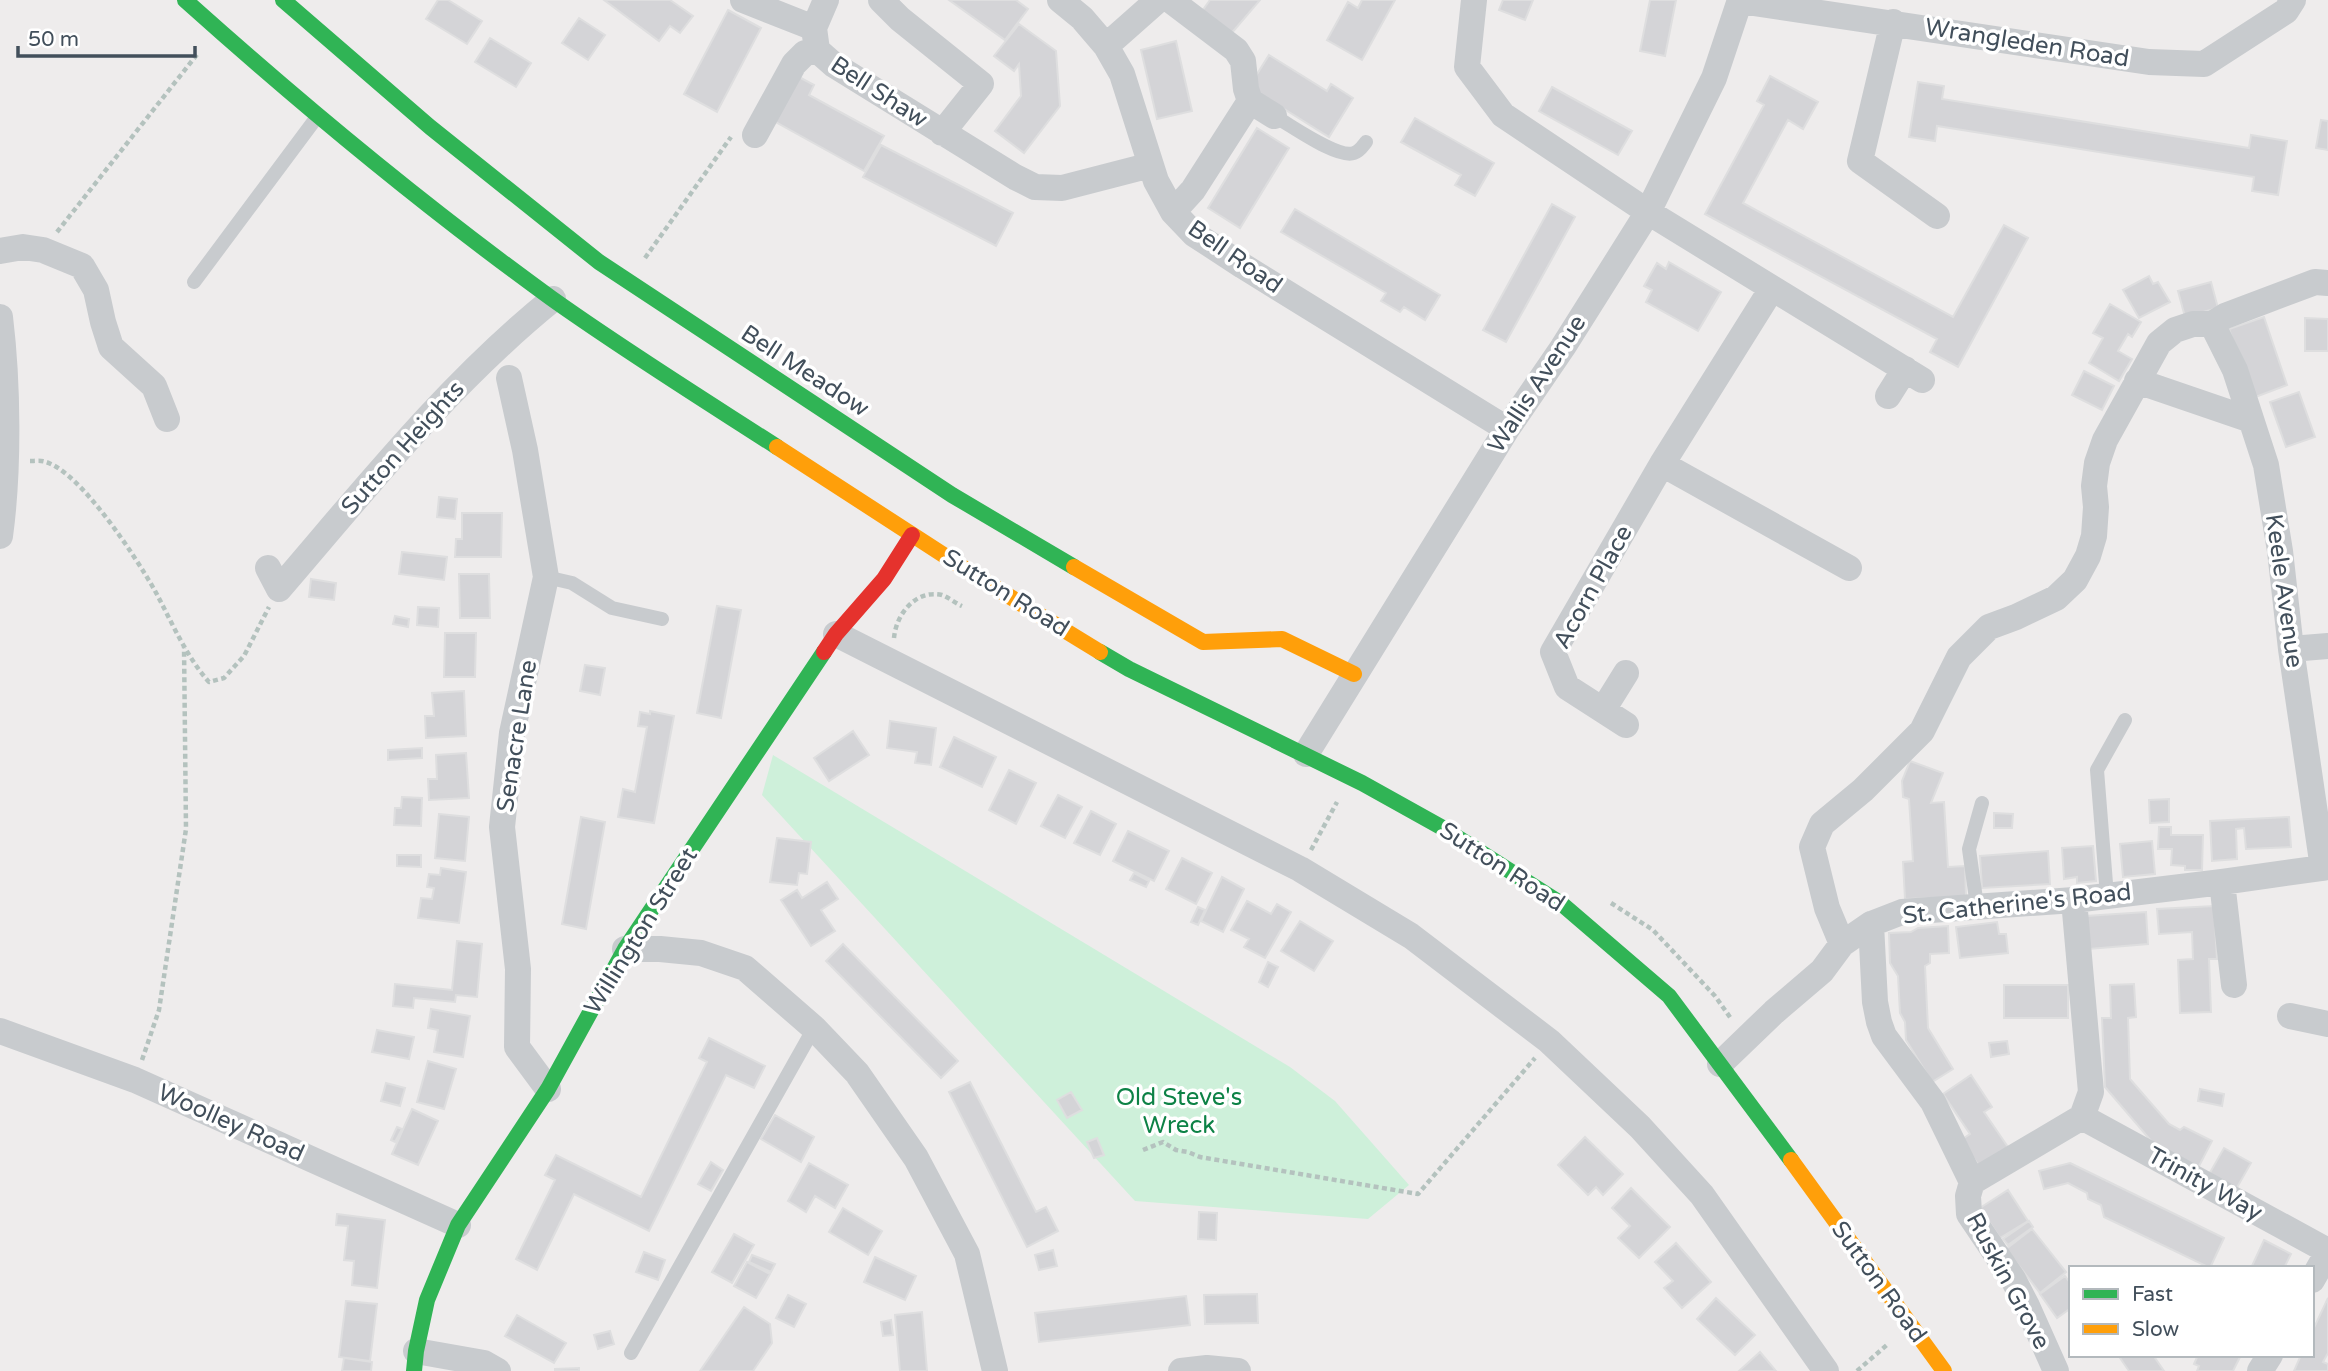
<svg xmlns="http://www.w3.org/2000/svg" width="2328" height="1371" font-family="'Varela Round',sans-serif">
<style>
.green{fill:#cef0da}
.building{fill:#d4d4d7;stroke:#dededf;stroke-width:2}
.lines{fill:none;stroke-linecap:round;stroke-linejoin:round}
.path{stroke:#b4c2be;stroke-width:4.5;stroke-dasharray:5 3.5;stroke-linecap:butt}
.lane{stroke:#c8cbce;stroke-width:14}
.street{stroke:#c8cbce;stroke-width:26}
.fast{stroke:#30b455;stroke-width:16}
.slow{stroke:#ff9f0a;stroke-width:16}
.jam{stroke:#e5322d;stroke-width:16}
.labels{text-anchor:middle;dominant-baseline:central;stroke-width:7;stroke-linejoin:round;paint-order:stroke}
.street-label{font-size:24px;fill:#424f5b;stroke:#fff}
.park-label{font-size:24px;fill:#0d8246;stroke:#fff}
</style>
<rect width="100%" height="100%" fill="#eeecec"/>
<path class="green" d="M773 755 1290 1067 1335 1101 1409 1185 1368 1219 1135 1201 762 795Z"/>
<path class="building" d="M438 0H448L482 21 467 44 426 19Z
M604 0H670L693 16 680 33 670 26 659 41Z
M949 0H1016L1028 9 1005 40Z
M1210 0H1260L1230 35 1202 11Z
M1362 0H1395L1362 60 1327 40 1348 2 1358 8Z
M1503 0H1533L1525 20 1499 10Z
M1650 0H1676L1665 56 1640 51Z
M728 10 761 28 717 112 684 94Z
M579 18 605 35 588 60 562 43Z
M1019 24 1056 51 1060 106 1024 153 995 131 1021 96 1019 64 1014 71 994 56Z
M490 38 531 63 516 87 475 62Z
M1176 41 1192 111 1157 119 1141 50Z
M1269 55 1327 91 1331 84 1353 98 1329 137 1249 87Z
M1770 76 1818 102 1803 129 1788 120 1743 203 1953 317 2004 225 2028 238 1958 367 1930 352 1937 339 1705 214 1764 105 1757 101Z
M799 77 814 85 809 95 884 136 864 171 774 121Z
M1918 82 1944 86 1942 99 2249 148 2251 135 2287 141 2278 195 2252 191 2254 177 1937 126 1935 141 1909 137Z
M1552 87 1632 131 1618 155 1539 111Z
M1415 118 1494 163 1475 196 1455 185 1461 175 1401 142Z
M2321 120 2328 121V150L2316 148Z
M1257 128 1289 148 1240 228 1208 208Z
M881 145 1013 213 996 246 863 177Z
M1552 204 1575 217 1506 342 1483 330Z
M1295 209 1440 295 1425 320 1404 307 1400 312 1381 301 1386 293 1281 232Z
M1669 262 1721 292 1698 331 1646 302 1652 290 1644 286 1657 263 1666 269Z
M2149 276 2153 284 2158 282 2170 302 2139 318 2123 290Z
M2211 282 2218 308 2185 317 2178 291Z
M2110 304 2141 322 2132 337 2128 334 2118 351 2132 359 2119 381 2089 363 2103 338 2093 333Z
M2264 317 2287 385 2253 398 2229 329Z
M2305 318 2328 319V351H2305Z
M2084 371 2114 386 2102 410 2072 395Z
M2299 392 2315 437 2286 447 2270 402Z
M439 497 457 499 455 519 437 517Z
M462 513H502L501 557H455L456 539H462Z
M402 552 447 557 444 580 399 574Z
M459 574H489L490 618H460Z
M311 579 336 583 334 600 309 597Z
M717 606 741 610 721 718 697 713Z
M418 607 439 608 438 627 417 625Z
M395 616 409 619 408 627 393 624Z
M445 633H476L475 677H444Z
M585 665 605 668 600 695 580 691Z
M464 691 466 736 426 738 425 716H434L432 693Z
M650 711 674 716 654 823 618 817 623 789 635 792 647 727 638 726 640 712 650 714Z
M890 721 936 728 931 765 915 763 917 752 887 748Z
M853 731 869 755 829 781 814 758Z
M954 737 996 757 982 787 940 767Z
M422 748V758L388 760V750Z
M466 753 469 798 429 800 428 779H437L436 755Z
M1910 761 1943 773 1931 803 1944 802 1948 867 1965 866 1966 897 1905 899 1903 862 1913 861 1909 799 1903 797 1902 781Z
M1009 770 1036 783 1016 824 989 810Z
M1058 795 1082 807 1065 838 1041 826Z
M402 797 422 798 421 826 394 825 395 808H401Z
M2169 799V822L2150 823 2149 800Z
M1091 811 1116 824 1100 855 1074 843Z
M1994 813 2013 814 2012 828H1994Z
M439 814 469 817 465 861 435 858Z
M581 817 605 822 586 929 562 924Z
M2289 817 2291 847 2246 849 2244 828 2236 829 2237 859 2212 861 2210 821Z
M2159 827H2171V835H2203L2202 870H2185V866L2171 865 2172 849H2158Z
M1128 831 1169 851 1154 881 1113 861Z
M777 838 811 842 807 874 799 873 797 885 770 882Z
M2152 841 2155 874 2123 877 2120 844Z
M2093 846 2096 881 2077 883V877L2064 879 2062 848Z
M2048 851 2050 884 1982 888 1980 856Z
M397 855H421V867L397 866Z
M1182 858 1212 873 1196 904 1166 889Z
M441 868 466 872 459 923 418 918 421 898 432 899 434 888 427 887 429 874 440 875Z
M1134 873 1149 881 1146 887 1130 880Z
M1222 877 1244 889 1223 932 1201 921Z
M827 882 838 899 821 910 835 931 811 946 781 900 797 890 802 898Z
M1247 901 1271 914 1277 904 1291 912 1265 958 1244 947 1249 939 1231 930Z
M2214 906 2217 959H2209L2211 1012 2180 1013 2178 960 2193 959 2192 932 2159 934 2157 909Z
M1198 907 1205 910 1198 925 1191 922Z
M2146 912 2148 944 2089 949 2086 916Z
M1300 921 1333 941 1314 971 1281 951Z
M1997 922 1999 934H2006L2008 953 1960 958 1956 927Z
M1948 926 1949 953 1930 954V963L1925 966 1928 1028 1953 1069 1932 1082 1906 1040 1905 1022 1900 1013 1898 976 1890 963 1889 933 1911 932 1918 928Z
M457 941 482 944 477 997 456 995 455 1002 414 998 413 1008 393 1006 395 984 452 990Z
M843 944 958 1061 941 1078 826 961Z
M1268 962 1278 967 1268 987 1259 982Z
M2134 984 2136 1017 2128 1018 2130 1079 2169 1124 2180 1130 2184 1127 2212 1141 2198 1168 2158 1149 2105 1087 2102 1018H2111L2110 985Z
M2004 985H2068V1018H2004Z
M431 1009 470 1016 463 1057 434 1052 438 1030 428 1028Z
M377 1030 414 1037 409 1059 372 1052Z
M709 1038 765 1066 754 1088 726 1075 649 1231 574 1194 537 1270 516 1259 555 1180 545 1175 556 1155 641 1197 707 1062 699 1058Z
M2007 1041 2009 1054 1991 1057 1989 1043Z
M428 1061 456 1069 444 1109 417 1102Z
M1971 1075 1992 1107 1984 1112 2010 1150 1982 1170 1961 1140 1970 1134 1943 1094Z
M970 1082 1036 1212 1046 1207 1058 1231 1027 1247 949 1092Z
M386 1083 405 1088 400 1106 381 1101Z
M2200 1089 2224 1094 2222 1106 2198 1101Z
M1071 1092 1082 1110 1067 1118 1057 1100Z
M412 1109 438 1121 418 1165 392 1154Z
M775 1115 814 1137 801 1162 761 1139Z
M397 1127 402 1129 395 1142 391 1140Z
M1585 1137 1623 1174 1603 1195 1596 1187 1588 1195 1558 1165Z
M1097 1138 1104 1155 1094 1158 1087 1142Z
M2224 1148 2251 1163 2235 1191 2208 1176Z
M711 1162 723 1170 711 1191 698 1184Z
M809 1163 848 1185 835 1208 815 1196 806 1212 788 1201Z
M2070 1163 2224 1238 2210 1268 2104 1217 2101 1205 2088 1199 2087 1193 2068 1183 2044 1189 2039 1171Z
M1631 1188 1670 1227 1639 1258 1618 1238 1630 1226 1612 1208Z
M2008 1190 2028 1221 2000 1238 1980 1208Z
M843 1208 882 1231 868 1255 829 1232Z
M1199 1212 1217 1213 1216 1240 1198 1239Z
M337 1214 385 1220 377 1288 352 1285 354 1261 344 1260 348 1226 336 1225Z
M2029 1221 2033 1227 2008 1245 2003 1239Z
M2032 1229 2066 1272 2040 1293 2006 1249Z
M734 1234 754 1245 732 1283 712 1272Z
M2264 1240 2291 1254 2284 1268H2251Z
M1676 1243 1711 1282 1682 1308 1664 1288 1673 1281 1655 1262Z
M1053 1250 1057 1266 1039 1270 1035 1255Z
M644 1252 665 1260 658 1280 636 1272Z
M752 1255 775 1264 771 1272 749 1262Z
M875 1257 916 1276 905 1300 864 1282Z
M747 1262 770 1274 756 1298 734 1286Z
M2065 1276 2071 1284V1308L2057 1318 2040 1294Z
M1257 1294 1258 1323 1205 1324 1204 1295Z
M788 1295 806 1304 794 1327 776 1318Z
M1186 1296 1190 1325 1039 1342 1035 1313Z
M1716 1298 1755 1335 1735 1355 1697 1319Z
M2328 1298V1353L2323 1362 2328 1364V1371H2294L2301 1355H2312V1332Z
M346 1301 377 1304 370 1361 339 1357Z
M744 1307 770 1324 772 1343 753 1371H700Z
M922 1312 927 1371H900L895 1315Z
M517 1315 566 1343 554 1363 505 1336Z
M891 1320 893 1335 883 1336 881 1322Z
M610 1331 614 1344 598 1349 594 1335Z
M1760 1352 1776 1371H1739Z
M2118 1355H2153L2164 1371H2129Z
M2198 1355 2213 1356 2241 1355 2233 1371H2197L2199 1366 2194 1364Z
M344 1358 372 1362 371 1371H342Z
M579 1368V1371H555V1369Z"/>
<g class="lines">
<path class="path" d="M57 232 199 52
M645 258 731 137
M30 461C35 461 42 460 46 462 81 473 135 556 154 589 171 620 185 655 209 682L224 678 244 656 269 607
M894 638C896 615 915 589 942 595 948 597 955 603 962 606
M1311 850 1337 802
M1611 903 1653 930 1715 996 1732 1020
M142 1060 159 1010 186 829 184 645
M1143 1150 1163 1142 1176 1150 1188 1152 1200 1157 1418 1194 1535 1058
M1857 1371 1888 1344"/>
<path class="lane" d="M1274 116C1291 125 1337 159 1354 153 1360 151 1362 147 1366 142
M194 282 317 117
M546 577 572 583 612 608 662 619
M2107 896 2097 770 2125 720
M1977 906 1969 849 1982 803
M631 1353 814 1028"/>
<path class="street" d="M743 0 814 28
M826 0 814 28 817 50 834 65 1015 177 1035 187 1062 188 1151 165
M881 0 900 19 981 84 942 133
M1060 0 1082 18 1106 46 1122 74 1156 181 1173 212 1194 234 1243 266 1507 429
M1170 0 1236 50 1243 61 1246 89 1250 101 1274 116
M1474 0 1467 67 1503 115 1648 212 1922 380
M1740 1 2149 62 2204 64 2286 11 2293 0
M1893 22 1860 161 1937 216
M1106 46 1158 0
M755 135 794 64 805 53 817 50
M1173 212 1193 190 1250 101
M0 251 23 247 43 250 82 266 96 290 103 322 111 347 154 386 167 419
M0 317C8 383 9 470 0 536
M2212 324 2235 370 2266 465 2280 551 2291 649 2323 868
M509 378 525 450 546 577 512 733 502 827 518 969 517 1047 548 1089
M2137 381 2251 420
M1888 396 1905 369
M1662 464 1849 568
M268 568 279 589C366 488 449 383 553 299
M836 634 1300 869 1411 936 1549 1041 1640 1127 1702 1195 1826 1371
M2291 649 2328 646
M1603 710 1626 673
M1626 725 1567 687 1553 652 1662 464 1771 290
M1306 754 1507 429 1563 347 1648 212 1714 78 1740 0
M2222 882 2234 985
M1871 924 1875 1002 1879 1022 1884 1036 1933 1102 1972 1182 1968 1196 1969 1214 2013 1279 2027 1306 2056 1371
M1842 944 1827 908 1812 847 1822 824 1863 790 1922 731 1959 657 1989 627 2016 617 2056 598 2075 580 2088 556 2094 536 2096 507 2094 486 2097 463 2105 440 2159 343 2175 330 2193 324H2212L2225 316 2315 282 2328 283
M625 949H660L701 953 745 968 814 1028 857 1073 916 1158 967 1254 995 1371
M2290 1016 2328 1024
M0 1031 135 1080 458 1225
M1720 1064 1774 1012 1822 971 1842 944 1871 924 1902 912 2074 900 2222 882 2328 867
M2082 1117 2328 1251
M1972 1182 2082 1117 2091 1092 2074 900
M2312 1280 2328 1252
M416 1351 484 1363 498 1371
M1181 1371 1207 1368 1238 1371
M2260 1371 2270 1355"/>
<path class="fast" d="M185 0C302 105 424 206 551 298 624 350 701 398 777 447
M283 0 430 127 599 262 952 495 1074 567
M1100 652 1129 669 1362 783 1441 827 1563 905 1669 996 1791 1160
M414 1371 416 1351 427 1300 458 1225 548 1089 625 949 824 652"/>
<path class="slow" d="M777 447 976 576 1100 652
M1074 567 1203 642 1282 639 1354 674
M1791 1160 1944 1371"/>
<path class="jam" d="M824 652 836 634 884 579 912 535"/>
</g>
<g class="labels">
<g class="street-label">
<text transform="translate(2027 43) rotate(9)">Wrangleden Road</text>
<text transform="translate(879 92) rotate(33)">Bell Shaw</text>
<text transform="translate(1235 257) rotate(35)">Bell Road</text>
<text transform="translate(805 371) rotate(33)">Bell Meadow</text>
<text transform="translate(1537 384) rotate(-57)">Wallis Avenue</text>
<text transform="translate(403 448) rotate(-48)">Sutton Heights</text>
<text transform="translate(1593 587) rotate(-61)">Acorn Place</text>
<text transform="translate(2284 591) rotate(82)">Keele Avenue</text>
<text transform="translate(1006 593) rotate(32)">Sutton Road</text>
<text transform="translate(517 736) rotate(-81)">Senacre Lane</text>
<text transform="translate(1502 867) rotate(33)">Sutton Road</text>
<text transform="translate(2017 904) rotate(-6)">St. Catherine's Road</text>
<text transform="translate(641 931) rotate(-58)">Willington Street</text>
<text transform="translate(231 1123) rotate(24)">Woolley Road</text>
<text transform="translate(2205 1184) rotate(29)">Trinity Way</text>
<text transform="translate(2008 1281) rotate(62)">Ruskin Grove</text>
<text transform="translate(1879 1282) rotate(54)">Sutton Road</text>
</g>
<g class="park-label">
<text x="1179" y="1097">Old Steve's<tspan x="1179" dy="28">Wreck</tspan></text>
</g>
</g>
<rect x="2069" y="1266" width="245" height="91" fill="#ffffff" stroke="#b3b9bd" stroke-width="2"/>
<rect x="2083" y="1289" width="35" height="10" fill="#30b455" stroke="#b3b9bd" stroke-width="2"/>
<text x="2132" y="1301" font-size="21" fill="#424f5b">Fast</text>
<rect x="2083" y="1324" width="35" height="10" fill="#ff9f0a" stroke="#b3b9bd" stroke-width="2"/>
<text x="2132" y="1336" font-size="21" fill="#424f5b">Slow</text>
<path d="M18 46v10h177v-10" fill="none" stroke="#424f5b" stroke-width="3.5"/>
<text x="28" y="46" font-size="21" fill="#424f5b" stroke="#ffffff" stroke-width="5" paint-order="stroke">50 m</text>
</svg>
